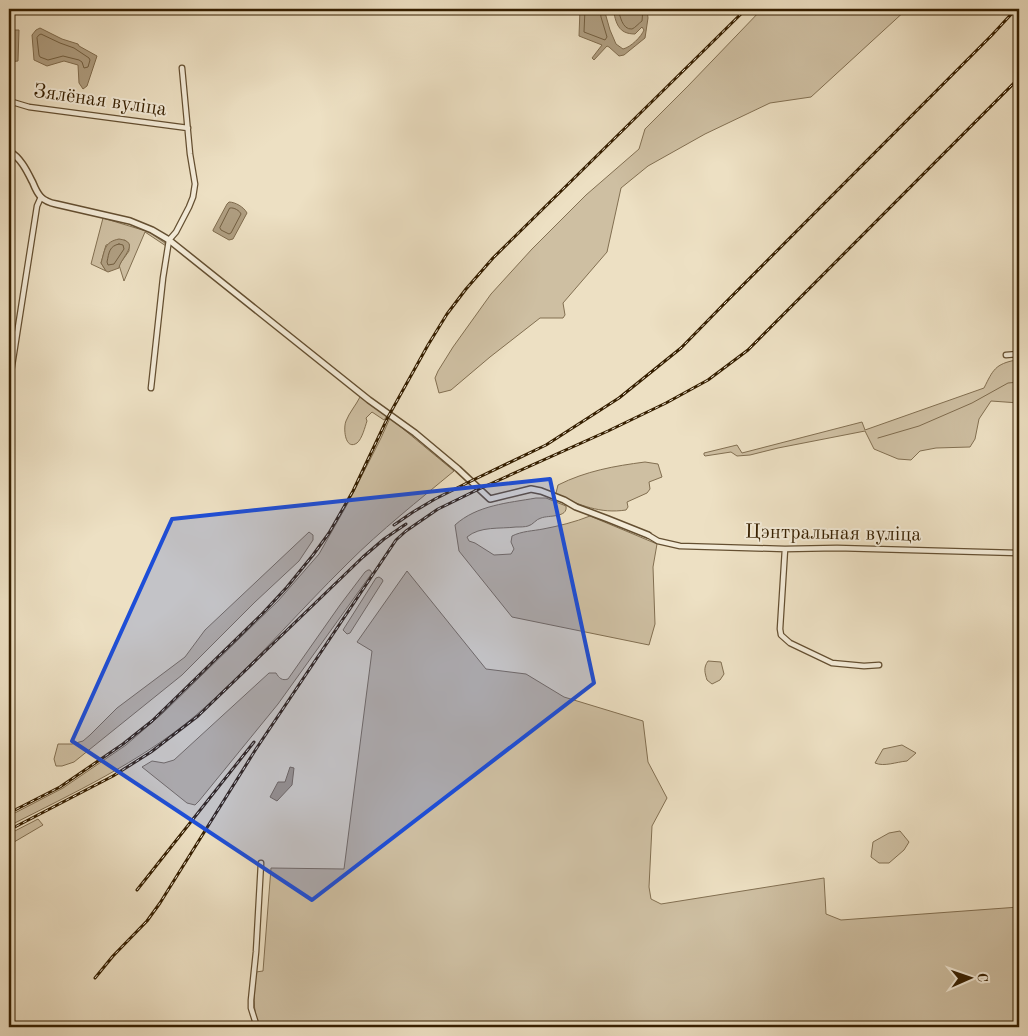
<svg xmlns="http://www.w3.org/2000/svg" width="1028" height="1036" font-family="'Old Standard TT',serif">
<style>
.green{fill:#cebfa2;stroke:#826f51}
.water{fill:#af9e81;stroke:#7f6b4d}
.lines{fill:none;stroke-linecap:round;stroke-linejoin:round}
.shore{stroke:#725e40;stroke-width:1}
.stream{stroke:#7f6b4d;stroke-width:1}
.minor-casing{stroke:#644f31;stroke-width:7}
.tertiary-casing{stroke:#644f31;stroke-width:8}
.minor{stroke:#f3ebd8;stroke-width:4.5}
.tertiary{stroke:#f3ebd8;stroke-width:5}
.rail-casing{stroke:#361f00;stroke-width:3}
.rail{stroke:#f3ebd8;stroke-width:1;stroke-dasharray:4;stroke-linecap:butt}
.marked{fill:#1d4ed8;fill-opacity:0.2;stroke:#1d4ed8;stroke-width:4;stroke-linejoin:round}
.labels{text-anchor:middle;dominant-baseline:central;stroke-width:4;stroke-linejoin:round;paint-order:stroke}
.street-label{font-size:20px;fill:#361f00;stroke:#f3ebd8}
</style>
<rect width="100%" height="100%" fill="#ede0c3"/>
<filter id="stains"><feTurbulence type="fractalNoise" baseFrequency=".004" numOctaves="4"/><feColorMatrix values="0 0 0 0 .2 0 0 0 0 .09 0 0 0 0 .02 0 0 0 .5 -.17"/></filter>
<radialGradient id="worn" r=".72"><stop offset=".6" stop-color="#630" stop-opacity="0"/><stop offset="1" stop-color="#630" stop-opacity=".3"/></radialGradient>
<path class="green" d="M762 9H907L811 97 770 103 705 134 648 166 621 188 607 252 563 303 565 315 563 318H540L490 357 451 390 439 393 435 378 438 371 453 347 491 294 532 249 586 195 639 149 645 129 688 86Z
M103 218 149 232 165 243 166 246 145 232 124 281 119 265 129 251V244L125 240 106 245 101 263 106 271 91 264Z
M1016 360H1019V403L991 401 979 419 975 439 970 447 936 448 920 451 911 460 898 459 874 449 865 431 778 448 750 455 737 456 731 452 705 456 704 455V453L737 445 742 453 862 422 865 430 984 388C993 370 995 364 1016 360Z
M360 397 387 416 384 420 372 412 366 418 367 421C365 427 362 439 357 443 345 451 343 428 346 421 349 413 356 405 360 397Z
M390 418 454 471C418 501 381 530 348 563 296 614 250 669 195 716 139 763 73 793 9 826V816L63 788 126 745 163 713 278 601 319 554 348 503 381 438Z
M645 462 658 464 662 477 649 482 650 489 647 493 627 502 628 507 626 510C600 514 580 505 557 495L556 493 558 485C586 471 614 466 645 462Z
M536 498H546L566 506C568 518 549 515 541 518 536 519 533 525 528 526 525 527 520 527 516 527 500 529 480 526 467 537L469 541 475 543 494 555 511 554 514 549 511 542 512 536C522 531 533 531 543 529 559 526 575 522 590 516L657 544 653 567 655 624 649 645 512 617 459 551 455 525C477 505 508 503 536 498Z
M309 532 313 535V540L299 561 255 602 182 675 74 762 62 766H56L54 759 58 744H72L83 741 90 735 117 708 185 657 205 630Z
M368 570H370L372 573 278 704 199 801 195 805 187 803 142 767 152 761 164 763 174 760 269 673H276C279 678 282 681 288 679L340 605 365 572Z
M407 571 486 669 526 674 564 697 643 721 648 762 667 798 652 826 649 887 651 899 661 904 824 878 826 914 841 920 1019 907V1027H260C251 1009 255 992 256 972L263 971 271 868 344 869 372 651 357 642Z
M379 577 382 579 383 581 350 633 347 634 343 630 376 578Z
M708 661 721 662 724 674 720 680 712 684 707 680C705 673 703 668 708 661Z
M902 745 916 753 907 761C896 762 884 767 875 763L883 749Z
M38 819 43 825 9 845V834Z
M900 831 909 842 904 850 889 863H879L871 857 873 842 889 833Z"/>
<path class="water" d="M580 9H604L610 30 616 44 623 49C631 47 641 37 644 30L642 27 635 34C618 34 616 23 613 9H647L648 18 645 38 624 55 619 56 609 47 607 46 594 60 592 58 602 45 579 36Z
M40 28 62 39 78 44 79 46 97 56 87 86 83 89 79 83 78 65 64 61 47 66 34 60 32 35 36 30Z
M9 30H19L18 61 9 62Z
M229 202C235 202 244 207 247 213L233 239 229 240 213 231V230L227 204Z
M119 239C142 242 120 258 119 268L108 272 106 271 101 263C105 250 104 242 119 239Z
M290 767 294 768 292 785 277 801 270 797 278 782H285Z"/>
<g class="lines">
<path class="shore" d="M585 9 584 32 605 40 607 37 601 17 600 9
M618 9C620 15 622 30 632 29 635 28 639 23 642 21L643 9
M39 35 41 34 60 43 74 48 89 58 90 60 88 67 84 68 82 62 79 60 63 56 48 60 40 57 39 55 37 38Z
M230 208C234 207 240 211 241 214L231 233 229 234 221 230 220 228Z
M119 244 123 245 124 249 114 264 108 265 107 262C109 253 109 246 119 244Z"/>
<path class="stream" d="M878 438 919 426 972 403 1008 383 1019 382"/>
<defs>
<path id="minor" d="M9 101 29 107 188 128
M1006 355 1019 354
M9 385 37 206 41 197
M151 388 163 278 169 240 176 232 189 207 193 197 195 184 190 154 182 68
M648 535 658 541 680 546 785 549 837 548 1019 553
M785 549 780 629 781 635 790 643 832 663 864 666 879 665
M257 1027 251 1008V1000L256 952 261 863"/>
<path id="tertiary" d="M9 151C21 158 27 171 33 183 35 188 37 193 41 197 45 201 51 203 56 204L130 221 152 230 169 240 369 400 415 433 458 469 490 499 531 489 541 491 564 500 576 507 608 519 648 535"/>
</defs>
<use href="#minor" class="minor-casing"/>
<use href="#tertiary" class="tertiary-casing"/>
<use href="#minor" class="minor"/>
<use href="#tertiary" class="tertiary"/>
<defs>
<path id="rail" d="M394 525 413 512 435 499 471 481 546 445 619 398 681 348 724 304 992 35 1016 9
M9 813 60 787 123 744 152 721 262 614 287 587 313 555 329 533 353 491 388 417 428 345 447 314 466 289 493 258 746 9
M9 830 113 776 151 752 198 716 363 557 384 539 406 524
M137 890 254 742
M95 978 113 956 147 921 160 903 256 749 396 540 406 531 438 509 479 489 608 431 666 403 708 380 748 350 1019 78"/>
</defs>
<use href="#rail" class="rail-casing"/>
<use href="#rail" class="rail"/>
</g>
<path class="marked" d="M550 479 594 683 312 900 72 741 172 519Z"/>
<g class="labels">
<g class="street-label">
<text transform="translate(100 101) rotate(8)">Зялёная вуліца</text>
<text transform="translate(833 534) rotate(1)">Цэнтральная вуліца</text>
</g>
</g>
<rect width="1028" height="1036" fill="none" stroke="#ede0c3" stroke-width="30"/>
<rect x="10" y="10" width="1008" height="1016" fill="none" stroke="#361f00" stroke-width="2.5"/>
<rect x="15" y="15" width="998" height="1006" fill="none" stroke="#361f00"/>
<g transform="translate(970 978) rotate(88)" stroke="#f3ebd8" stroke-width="4" paint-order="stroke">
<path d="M0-4L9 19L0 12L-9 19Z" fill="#361f00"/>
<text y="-8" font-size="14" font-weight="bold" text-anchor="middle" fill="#361f00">С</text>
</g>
<rect width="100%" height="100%" filter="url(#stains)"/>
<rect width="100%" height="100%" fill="url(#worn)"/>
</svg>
